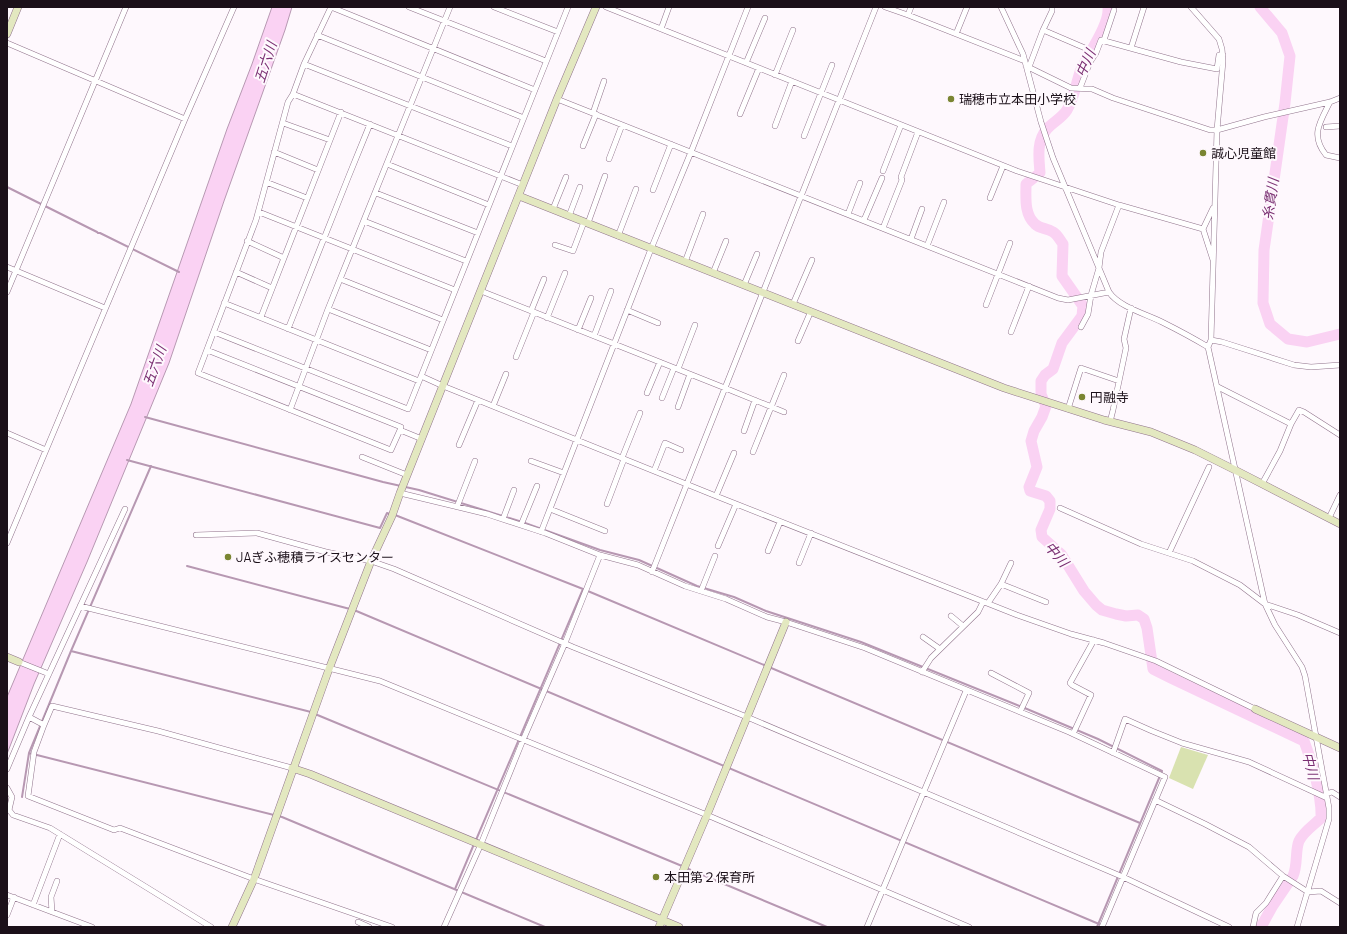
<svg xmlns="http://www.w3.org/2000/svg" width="1347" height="934" font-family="Barlow,'Noto Sans JP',sans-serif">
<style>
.green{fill:#d9e2b0}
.water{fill:#fad2f3;stroke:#b798b2}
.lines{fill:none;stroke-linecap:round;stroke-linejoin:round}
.stream{stroke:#b798b2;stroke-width:2}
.river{stroke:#fad2f3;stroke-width:11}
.street-casing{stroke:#91748c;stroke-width:6}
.secondary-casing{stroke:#91748c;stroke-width:8}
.street{stroke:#fff;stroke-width:5}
.secondary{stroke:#e3e8c0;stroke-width:7}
.poi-dot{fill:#7a8532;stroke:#fef8fd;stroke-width:1.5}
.labels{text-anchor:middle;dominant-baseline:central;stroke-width:4;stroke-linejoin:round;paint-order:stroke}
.poi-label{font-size:13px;fill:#1b1019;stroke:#fef8fd;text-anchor:start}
.water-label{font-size:14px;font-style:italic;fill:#7b3073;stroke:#fef8fd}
</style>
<rect width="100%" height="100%" fill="#fef8fd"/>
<path class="green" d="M1181 747 1208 755 1193 789 1169 778Z"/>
<path class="water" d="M272 7H292L285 30 224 201 169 363 87 562 34 684 7 754V697L131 404 227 129 252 64Z"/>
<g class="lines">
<path class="stream" d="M7 187 97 232 98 233H100L179 272
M145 417 383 482 419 490 519 521
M127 460 380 528 387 513 390 514
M395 515 583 589 1140 823
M525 523 600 550 639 560 697 586 734 597 766 611 861 642 1027 709 1098 739 1162 771 1097 927
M187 566 350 609
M354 610 1099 924
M71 651 311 712
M315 714 682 866
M29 753 282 817 545 927
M22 797 29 753 71 651 151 466
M476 840 583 589
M686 868 827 927
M455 889 474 844"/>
<path class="river" d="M1108 7C1110 25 1087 55 1080 72 1076 84 1074 98 1067 110 1062 118 1053 122 1047 129 1036 141 1039 159 1040 173L1026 184C1026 198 1024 214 1035 224 1040 229 1047 228 1053 232 1057 234 1060 240 1063 244L1062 276 1083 306 1082 316 1062 343 1053 369 1045 375 1041 381V394L1046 406 1042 417 1034 431 1031 441 1037 467 1029 487 1030 491 1046 496 1050 501V509L1041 530 1042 537 1061 554 1084 591 1096 605 1102 610 1116 614 1126 616 1138 615 1144 619 1147 628 1153 669 1171 678 1304 741C1312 762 1322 796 1321 818 1314 825 1303 832 1299 841 1295 850 1298 865 1293 876L1272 907 1261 927
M1260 7 1282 33 1290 56 1285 103 1264 250 1263 303 1270 324 1288 339 1307 342 1340 334"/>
<defs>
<path id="street" d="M331 7 304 64 293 94 288 102 256 220 198 373 391 450 400 430
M331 7 535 90
M409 7 546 61
M494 7 558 32
M606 7 1017 171 1119 205 1203 229 1213 208
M885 7 908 15 1025 61
M1001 7 1023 54 1041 122 1053 158 1109 292C1119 307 1146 314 1162 322 1178 330 1193 338 1208 347
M1191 7 1219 39 1222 49 1223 61 1217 130 1211 340 1208 347 1265 604 1275 625 1302 667 1305 676 1329 808V819L1297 927
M908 15 911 7
M661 29 669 7
M1043 30 1085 48
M956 34 967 7
M317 35 524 118
M1104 40 1114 10
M7 43 185 119
M1131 48 1144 7
M746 63 765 18
M304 64 512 146
M1026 66 1071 88 1092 89 1113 98 1210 130H1217L1264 117 1330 102 1340 98
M1029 67 1043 30 1052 11V7
M775 75 793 30
M1080 88 1090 62 1096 53 1101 40 1181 62 1217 69 1219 55H1223
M293 94 523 185
M557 99 1058 298 1068 300 1109 292
M1330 102C1320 122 1310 135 1326 155L1340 158
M593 113 604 81
M740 114 759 68
M283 123 330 140
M775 126 792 81
M1326 127 1340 126
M804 136 832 65
M583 146 596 114
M274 152 318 170
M609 159 622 125
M387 164 489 205
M883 171 901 125
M266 182 307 198
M653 190 671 144
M376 193 478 233
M990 198 1003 166
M553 209 566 177
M259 212 455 290
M848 214 860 183
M569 216 580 187
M864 220 882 178
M364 221 466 261
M588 223 605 176
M883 228 902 180 901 177 918 132
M1203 229 1213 260
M618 236 636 189
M911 239 922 209
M247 241 284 258
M555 245 573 251 584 222
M927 246 944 202
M685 262 703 214
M7 267 105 308
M236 272 272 288
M713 273 726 241
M340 279 443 320
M744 285 757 254
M481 291 725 388 784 412
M7 292 126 7
M224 303 419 381
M793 304 812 260
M986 305 1010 243
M328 309 431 350
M627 310 658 323
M531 311 544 279
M261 317 341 112
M547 318 565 273
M1081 327 1088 314 1091 295 1099 268 1101 252 1119 205
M288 329 348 178 370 124
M578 330 591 298
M214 332 408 409 568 7
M1011 332 1029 286
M594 336 611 291
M1211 340 1222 342 1294 365 1311 367 1340 365
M798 341 811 311
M207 350 401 427 400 430 422 439
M516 357 534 312
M678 369 695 325
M421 376 443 386 716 496 1017 615 1071 634 1104 643 1156 661 1255 709
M1218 387 1291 424 1299 410 1304 412 1340 435
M647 393 660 362
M662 398 674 368
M493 406 506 374
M678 407 690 374
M1068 409 1081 368 1119 381
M290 410 328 309 450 7
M1110 422 1113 410 1126 348 1124 339 1131 308
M744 431 755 400
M7 433 46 450
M459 445 478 400
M753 452 784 375
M362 457 407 475
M622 458 640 413
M531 461 564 473
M654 471 665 443 681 450
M1262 484 1280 451 1291 424
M400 493 487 514 545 533 600 555 638 565 685 586 726 599 767 617 786 622 865 648 1069 732 1165 777 1102 927
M716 496 734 453
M607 504 624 459
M457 507 475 461
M1060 508 1141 544 1193 561 1240 585 1265 604 1298 615 1340 633
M550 509 605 531
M1329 518 1340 495
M503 519 514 490
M521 525 537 486
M541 532 651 249 691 152 748 7
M196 535 257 533 326 552 371 561 394 569 573 647 747 717 1123 877 1229 927
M7 543 185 119 234 7
M718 546 736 504
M768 551 780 522
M1169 553 1209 467
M799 563 811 533
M652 572 876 7
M1001 584 1046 602
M701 591 715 556
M988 603 1001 584 1011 563
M80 606 380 681 707 815 969 927
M951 616 963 626
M923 637 940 649
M19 662 49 674
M922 672 931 658 978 612 983 602
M991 673 1029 693 1020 712
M29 717 44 725 52 706 158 731 292 768
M44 725 34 752 28 796 114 830 120 828 254 879 392 927
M1073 734 1091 695 1072 685 1070 683 1094 640
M1113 753 1125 719 1152 731 1182 743 1249 762 1327 798
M7 769 29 717 125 509
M7 788 12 797 9 810 13 815 50 828 211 927
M1326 794 1332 792 1340 797
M1155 800 1205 824 1249 847 1283 876 1308 892 1321 891 1340 903
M7 895 92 927
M33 905 60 834
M52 912 51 897 57 881
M7 915 14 897
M358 922 369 927
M444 927 481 844 523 740 565 643 600 555
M867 927 966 691
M1253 927 1256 913 1266 903 1283 876"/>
<path id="secondary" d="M7 34 18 7
M519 196 1004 388 1104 420 1151 432 1195 450 1235 470 1340 524
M7 657 19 662
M1255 709 1340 748
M292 768 310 774 679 927
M232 927 254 879 329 669 371 561 392 516 400 493 557 99 596 7
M659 927 707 815 786 622"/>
</defs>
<use href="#street" class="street-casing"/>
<use href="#secondary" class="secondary-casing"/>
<use href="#street" class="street"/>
<use href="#secondary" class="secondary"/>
</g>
<g class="poi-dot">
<circle cx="951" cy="99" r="4"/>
<circle cx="1203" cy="153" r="4"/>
<circle cx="1082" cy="397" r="4"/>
<circle cx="228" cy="557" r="4"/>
<circle cx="656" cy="877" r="4"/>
</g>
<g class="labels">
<g class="poi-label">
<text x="959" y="99">瑞穂市立本田小学校</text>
<text x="1211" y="153">誠心児童館</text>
<text x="1090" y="397">円融寺</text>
<text x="236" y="557">JAぎふ穂積ライスセンター</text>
<text x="664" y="877">本田第２保育所</text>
</g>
<g class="water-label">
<text transform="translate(265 62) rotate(-72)">五六川</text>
<text transform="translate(1085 63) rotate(-66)">中川</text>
<text transform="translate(1270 199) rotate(-82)">糸貫川</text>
<text transform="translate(154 366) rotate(-70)">五六川</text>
<text transform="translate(1057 554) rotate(49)">中川</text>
<text transform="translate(1311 766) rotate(76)">中川</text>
</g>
</g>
<rect width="1347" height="934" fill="none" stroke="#1b1019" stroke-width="16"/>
</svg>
